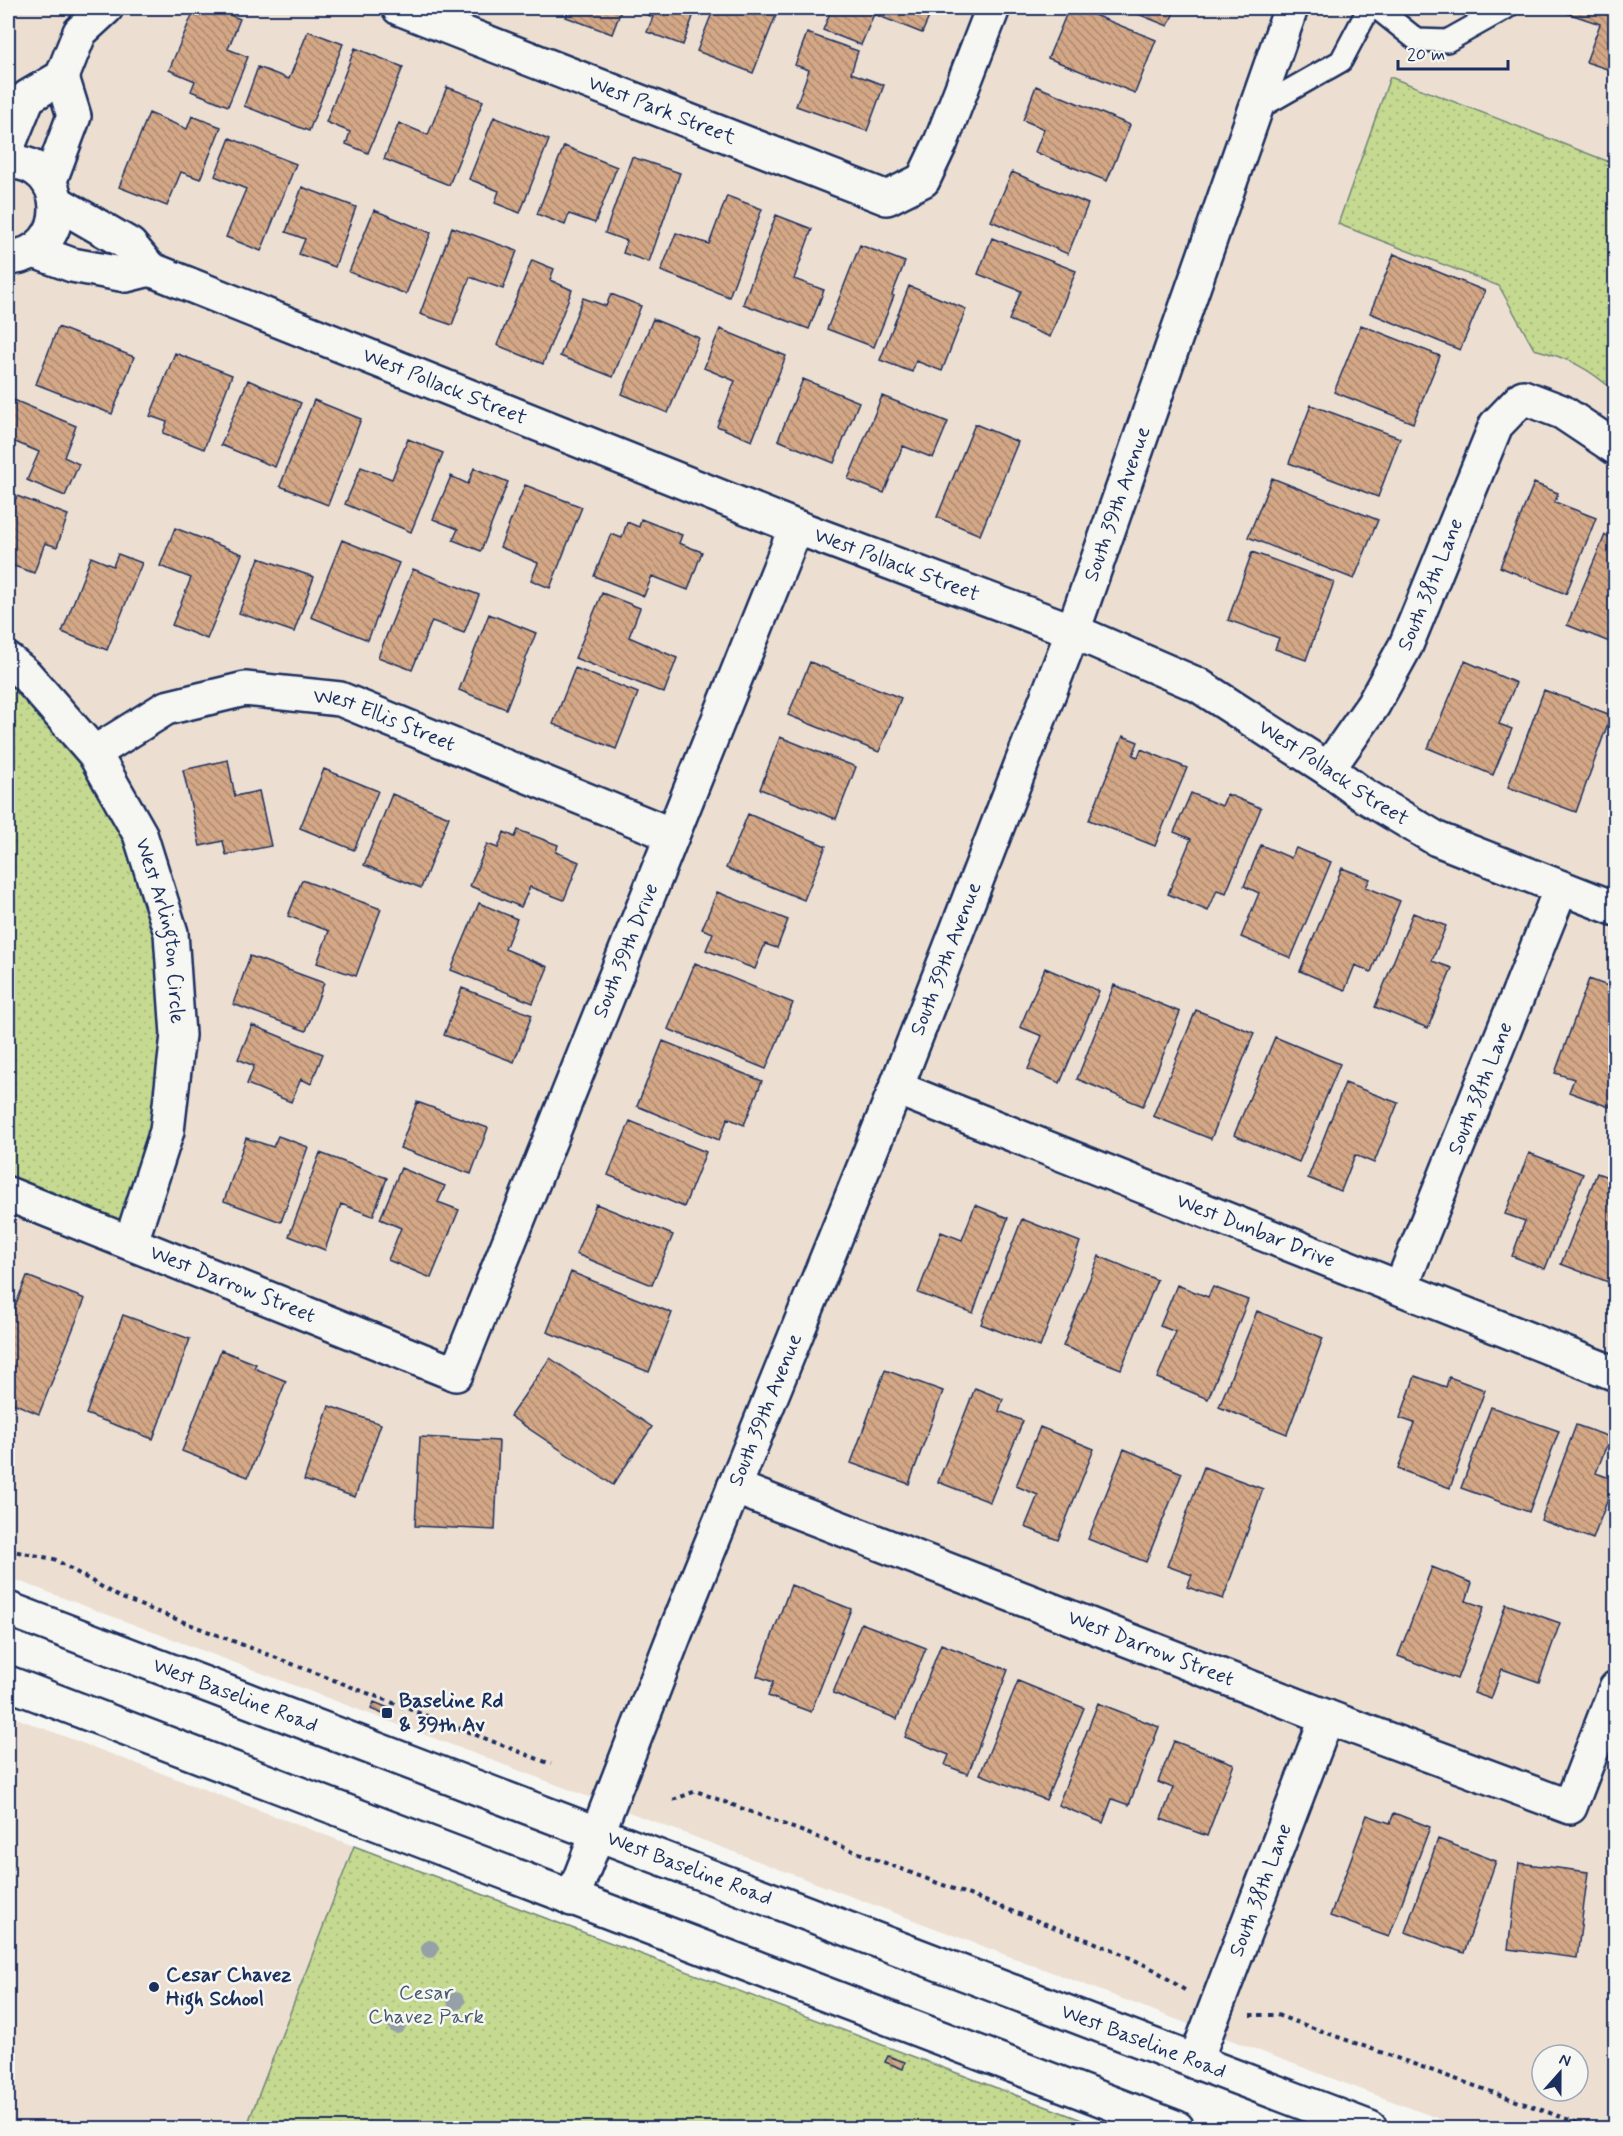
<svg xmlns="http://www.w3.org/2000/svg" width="1623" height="2136" font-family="Mynerve,sans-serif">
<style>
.built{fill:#ecdfd2;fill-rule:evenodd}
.grass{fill:url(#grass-dots);stroke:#708477;stroke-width:1.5}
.building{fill:url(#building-back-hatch);stroke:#1b2f5e;stroke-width:1.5}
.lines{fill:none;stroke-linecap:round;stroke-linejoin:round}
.service-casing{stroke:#1b2f5e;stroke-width:26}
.minor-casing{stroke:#1b2f5e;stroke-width:38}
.tertiary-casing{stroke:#1b2f5e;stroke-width:38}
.primary-casing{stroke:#1b2f5e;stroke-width:38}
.path{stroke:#1b2f5e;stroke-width:4;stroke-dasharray:4.5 4.5;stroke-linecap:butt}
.service{stroke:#f6f6f2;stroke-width:21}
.minor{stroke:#f6f6f2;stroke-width:33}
.tertiary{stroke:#f6f6f2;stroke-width:33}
.primary{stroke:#f6f6f2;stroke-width:33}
.tree{fill:#95a0a7}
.poi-dot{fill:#1b2f5e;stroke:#f6f6f2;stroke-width:2}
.labels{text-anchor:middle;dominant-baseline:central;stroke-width:5;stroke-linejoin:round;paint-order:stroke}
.street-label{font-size:21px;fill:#1b2f5e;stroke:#f6f6f2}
.poi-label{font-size:21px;font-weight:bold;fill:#1b2f5e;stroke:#f6f6f2;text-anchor:start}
.park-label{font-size:21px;fill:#465a6a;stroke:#f6f6f2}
</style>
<defs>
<pattern id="grass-dots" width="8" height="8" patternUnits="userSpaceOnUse" patternTransform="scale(1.5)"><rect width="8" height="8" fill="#c5da90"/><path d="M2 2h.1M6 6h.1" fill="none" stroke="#a9bb7f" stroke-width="1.8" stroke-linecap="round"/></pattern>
<pattern id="building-back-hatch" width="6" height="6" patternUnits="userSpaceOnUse" patternTransform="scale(1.5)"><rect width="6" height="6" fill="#d4a886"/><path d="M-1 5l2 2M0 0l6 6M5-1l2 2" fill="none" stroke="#ab8971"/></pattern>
</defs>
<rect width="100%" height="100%" fill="#f6f6f2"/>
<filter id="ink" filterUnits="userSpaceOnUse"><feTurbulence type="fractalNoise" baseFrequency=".0167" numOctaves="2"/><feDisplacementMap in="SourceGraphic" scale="12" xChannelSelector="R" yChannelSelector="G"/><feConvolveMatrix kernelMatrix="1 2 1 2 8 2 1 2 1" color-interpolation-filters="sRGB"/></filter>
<g filter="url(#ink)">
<path class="built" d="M8 8H1615V2128H1463L8 1577ZM1542 2055H1578V2091H1542Z
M8 1715 354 1846 246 2128H8Z"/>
<path class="grass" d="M1390 77 1615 164V392C1589 368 1568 358 1534 349L1499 286 1338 224Z
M8 660 140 834 178 1035 131 1242 8 1194Z
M354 1846 1103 2128H246Z"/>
<path class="building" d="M195 8H212L240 19 228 49 248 57 228 106 191 91 195 81 169 70Z
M570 8H622L612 34 566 17Z
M636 8H696L683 45 647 32 653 17 635 10Z
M714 8H779L753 73 697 51Z
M832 8H933L922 33 874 14 861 45 823 30Z
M1069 8H1077L1156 40 1135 93 1048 58Z
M1123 8H1176L1168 26Z
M1559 8H1616V72L1586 62 1600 24 1558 10Z
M308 31 343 44 309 131 244 106 258 67 289 79Z
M807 33 858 51 851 73 884 85 867 131 796 106 809 70 795 65Z
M355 48 403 67 368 153 346 144 350 132 326 122Z
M1036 86 1130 125 1107 181 1035 152 1044 129 1023 120Z
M447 87 483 101 449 185 384 159 399 123 428 135Z
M149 113 187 129 192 116 221 127 200 179 181 172 167 206 119 187Z
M494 117 549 140 520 213 495 203 499 191 469 179Z
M230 138 296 164 261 251 226 237 246 189 215 176Z
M564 146 617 167 595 223 569 214 565 225 537 214Z
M632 157 680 173 649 262 623 253 627 241 605 233Z
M1012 172 1088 204 1068 254 991 221Z
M302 187 356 207 335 267 299 254 305 239 286 232Z
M727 196 762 209 729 297 661 271 676 233 709 244Z
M374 210 431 233 406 294 349 272Z
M776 215 812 229 794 279 824 290 809 329 743 304Z
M452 227 517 251 503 289 470 277 452 325 420 314Z
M992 238 1076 271 1050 337 1009 320 1021 291 978 274Z
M860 245 905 262 892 295 894 296 874 347 827 329Z
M1394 254 1485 291 1460 350 1370 313Z
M532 260 554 269 550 280 572 290 543 364 497 345Z
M909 286 966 309 942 371 916 361 912 372 880 360Z
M611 294 641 306 613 377 560 356 583 298 606 306Z
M653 319 699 338 668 413 622 394Z
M1361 325 1440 356 1413 423 1334 392Z
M58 327 134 357 112 414 36 384Z
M720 329 786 356 752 441 717 426 735 381 704 368Z
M175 353 232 375 204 449 163 433 167 422 150 416Z
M803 379 859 402 834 463 778 440Z
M248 380 301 403 275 467 221 445Z
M882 396 948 422 933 458 903 446 884 493 848 479Z
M9 398 76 426 64 457 79 464 65 496 27 480 39 452 8 439Z
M314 400 361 419 328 505 280 486Z
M1311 405 1400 438 1378 497 1289 463Z
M975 424 1018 442 980 535 937 517Z
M408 439 443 453 411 532 345 504 361 467 392 479Z
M474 468 508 482 481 551 453 540 458 529 433 519 451 476 468 484Z
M1272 478 1378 520 1354 579 1248 537Z
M1534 483 1558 493 1555 502 1596 518 1566 594 1500 567Z
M525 485 582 507 550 588 531 580 538 563 500 547Z
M17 496 68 515 57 547 45 543 34 573 8 564V513L10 514Z
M641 519 682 535 679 543 702 552 688 590 652 576 644 596 594 576 611 534 622 538 627 522 639 527Z
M175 528 242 554 207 639 172 625 191 578 160 566Z
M1605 535 1616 540V634L1612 643 1567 625Z
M342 540 399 563 368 640 311 617Z
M1252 552 1334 582 1306 660 1275 649 1279 638 1228 620Z
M118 554 142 563 107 650 62 632 91 557 113 566Z
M259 558 314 577 294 632 239 613Z
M413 569 479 595 464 633 432 621 412 670 378 657Z
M602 593 640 608 629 637 677 658 664 693 575 658Z
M489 614 536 633 506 709 459 690Z
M1465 661 1516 683 1499 724 1512 729 1493 775 1428 748Z
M810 662 901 698 879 752 788 715Z
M575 668 638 693 616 749 553 724Z
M1544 690 1611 715 1576 812 1508 787Z
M1123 736 1138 742 1133 755 1138 757 1141 749 1187 768 1155 846 1089 820Z
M780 737 856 767 836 819 760 789Z
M228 760 235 796 259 791 271 846 226 855 223 841 200 846 183 770Z
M324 769 378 791 354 850 300 828Z
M1191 793 1222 806 1227 794 1261 808 1226 893 1217 890 1208 911 1168 894 1191 839 1174 832Z
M392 794 449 817 421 888 364 865Z
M748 814 826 846 804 900 726 868Z
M518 830 558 845 556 852 579 862 564 900 530 887 521 907 470 886 487 844 498 848 504 832 515 837Z
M1261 845 1291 858 1296 848 1331 862 1291 958 1241 937 1259 893 1244 886Z
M1342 868 1370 879 1366 887 1400 901 1371 972 1355 965 1345 990 1300 971Z
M302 880 381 909 356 976 317 963 329 931 288 916Z
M717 892 788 920 777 948 765 944 755 969 706 950 713 933 702 929Z
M479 903 517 919 505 949 548 967 533 1003 451 970Z
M1413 913 1446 926 1432 961 1452 968 1428 1028 1375 1007Z
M250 956 324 983 306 1031 233 1004Z
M695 963 793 1003 766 1069 668 1029Z
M1045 968 1099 991 1060 1083 1028 1069 1042 1036 1020 1027Z
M1589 979 1616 989V1089L1609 1107 1569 1092 1574 1079 1555 1073Z
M1114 985 1180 1012 1143 1106 1077 1079Z
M462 988 532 1015 514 1062 444 1035Z
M1196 1010 1254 1033 1211 1139 1153 1116Z
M252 1025 323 1054 311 1084 301 1079 291 1102 247 1084 254 1066 238 1059Z
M1275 1037 1340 1064 1299 1162 1234 1135Z
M663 1041 762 1081 744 1125 728 1118 719 1140 637 1106Z
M1345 1083 1398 1103 1374 1163 1355 1155 1341 1191 1308 1178Z
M417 1102 488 1128 471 1174 400 1148Z
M630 1121 706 1152 684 1207 608 1175Z
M278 1136 308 1147 281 1222 224 1201 246 1138 273 1147Z
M320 1153 387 1178 373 1216 341 1204 325 1250 289 1236Z
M1529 1153 1583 1174 1545 1269 1512 1256 1525 1221 1505 1214Z
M401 1168 445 1186 438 1202 459 1210 431 1278 388 1260 401 1228 380 1219Z
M1597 1173 1616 1180V1285L1561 1264Z
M596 1204 673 1235 652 1285 576 1254Z
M975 1205 1008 1218 973 1313 918 1293 941 1232 962 1240Z
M1022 1219 1080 1242 1040 1347 981 1324Z
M1099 1256 1157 1280 1121 1369 1063 1346Z
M571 1272 672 1313 649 1372 547 1332Z
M27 1276 85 1299 39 1414 8 1401V1324Z
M1177 1285 1208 1297 1213 1287 1248 1300 1208 1399 1157 1378 1176 1332 1160 1326Z
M1257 1311 1323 1338 1287 1434 1219 1407Z
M123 1315 190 1339 153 1439 86 1414Z
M221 1350 256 1364 254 1368 286 1381 248 1477 182 1451Z
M550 1358 652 1427 613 1485 510 1416Z
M885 1370 943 1391 909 1484 851 1463Z
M1415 1376 1446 1387 1449 1377 1485 1390 1450 1488 1398 1469 1414 1423 1400 1418Z
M975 1388 1003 1399 999 1411 1023 1421 990 1502 938 1482Z
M329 1406 381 1424 355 1497 304 1480Z
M1491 1407 1559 1431 1529 1512 1461 1488Z
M1576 1425 1610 1437 1596 1473 1615 1480 1593 1539 1541 1520Z
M1040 1427 1094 1449 1058 1540 1025 1527 1038 1495 1016 1486Z
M420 1437 499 1441 495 1530 415 1526Z
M1124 1449 1182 1473 1146 1562 1088 1539Z
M1204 1467 1263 1489 1223 1599 1187 1587 1192 1575 1167 1566Z
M1432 1567 1472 1583 1466 1601 1484 1607 1457 1679 1398 1656Z
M791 1585 851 1609 811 1712 768 1696 773 1682 757 1676Z
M1506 1604 1560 1623 1539 1682 1502 1669 1491 1699 1474 1693Z
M861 1623 926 1648 897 1719 833 1693Z
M941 1644 1008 1670 968 1774 945 1765 949 1755 905 1737Z
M1018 1681 1084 1708 1046 1800 980 1774Z
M374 1702 393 1710 390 1717 371 1709Z
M1098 1703 1159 1727 1129 1805 1112 1799 1103 1823 1058 1805Z
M1174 1741 1234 1764 1207 1836 1161 1819 1173 1788 1158 1782Z
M1394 1813 1430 1827 1389 1937 1330 1916 1367 1815 1390 1823Z
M1438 1839 1496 1861 1464 1953 1405 1932Z
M1519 1863 1588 1872 1577 1958 1508 1949Z
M888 2056 905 2062 903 2069 885 2062Z"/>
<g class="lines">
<defs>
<path id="service" d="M1377 8 1417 40 1447 41 1506 8
M1255 110 1341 61 1369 8"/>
<g id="minor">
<path id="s1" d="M399 8 887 198 923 180 941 142 993 8"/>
<path d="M8 146 28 97 62 77 80 32 106 8"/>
<path d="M8 162C70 160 74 254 8 258"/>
<path d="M49 183 74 116 62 77"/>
<path id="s2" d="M56 202 130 245 150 269 796 527 1073 631 1198 685 1328 769 1362 794 1437 839 1616 909"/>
<path d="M34 251 72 265 126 275 150 269"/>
<path id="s3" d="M8 660 26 675 94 753 140 834 171 933 178 1035 167 1131 131 1242"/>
<path id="s4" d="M94 753 166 708 245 689 340 699 672 835"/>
<path id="s5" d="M1328 769 1373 705 1406 645 1496 425 1523 397 1562 412 1616 448"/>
<path id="s6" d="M896 1088 1616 1374"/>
<path id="s7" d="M8 1194 456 1374 796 527"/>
<path id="s8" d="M1401 1287 1561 888"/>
<path id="s9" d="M734 1487 1327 1717 1570 1807 1616 1688"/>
<path id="s10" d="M1195 2062 1327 1717"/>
</g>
<g id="tertiary">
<path id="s11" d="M572 1899 678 1626 896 1088 1073 631 1291 8"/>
</g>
<g id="primary">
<path id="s12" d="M8 1609 1370 2128"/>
<path d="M8 1683 1177 2128"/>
</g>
</defs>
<use href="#service" class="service-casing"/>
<use href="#minor" class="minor-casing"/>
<use href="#tertiary" class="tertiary-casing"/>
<use href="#primary" class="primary-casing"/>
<path class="path" d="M8 1550 54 1559 119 1597 551 1764
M673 1800 696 1791 1114 1950 1155 1970 1186 1991
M1250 2015H1277L1592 2128"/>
<use href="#service" class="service"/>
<use href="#minor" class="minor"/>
<use href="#tertiary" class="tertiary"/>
<use href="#primary" class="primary"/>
</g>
<g class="tree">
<circle cx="430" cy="1949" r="9"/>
<circle cx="456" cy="2001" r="9"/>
<circle cx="397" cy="2025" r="9"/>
</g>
</g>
<g class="poi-dot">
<rect x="381" y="1707" width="12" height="12" rx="3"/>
<circle cx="154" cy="1987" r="6"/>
</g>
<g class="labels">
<g class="street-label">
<text stroke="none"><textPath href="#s1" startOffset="282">West Park Street</textPath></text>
<text stroke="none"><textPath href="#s2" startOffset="434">West Pollack Street</textPath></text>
<text stroke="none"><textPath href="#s11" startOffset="1498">South 39th Avenue</textPath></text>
<text stroke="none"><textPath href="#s2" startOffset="920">West Pollack Street</textPath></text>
<text stroke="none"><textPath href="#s5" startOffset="212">South 38th Lane</textPath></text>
<text stroke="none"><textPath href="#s4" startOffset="310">West Ellis Street</textPath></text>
<text stroke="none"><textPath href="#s2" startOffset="1406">West Pollack Street</textPath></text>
<text stroke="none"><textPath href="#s3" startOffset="320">West Arlington Circle</textPath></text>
<text stroke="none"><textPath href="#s7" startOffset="939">South 39th Drive</textPath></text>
<text stroke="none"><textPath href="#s11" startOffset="1012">South 39th Avenue</textPath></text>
<text stroke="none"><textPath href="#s8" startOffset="214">South 38th Lane</textPath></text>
<text stroke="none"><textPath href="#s6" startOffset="387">West Dunbar Drive</textPath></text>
<text stroke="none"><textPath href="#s7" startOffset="242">West Darrow Street</textPath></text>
<text stroke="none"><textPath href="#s11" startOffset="526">South 39th Avenue</textPath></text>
<text stroke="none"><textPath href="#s9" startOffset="447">West Darrow Street</textPath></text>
<text stroke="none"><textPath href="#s12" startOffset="243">West Baseline Road</textPath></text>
<text stroke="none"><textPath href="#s12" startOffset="729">West Baseline Road</textPath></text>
<text stroke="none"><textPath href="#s10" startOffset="184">South 38th Lane</textPath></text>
<text stroke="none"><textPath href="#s12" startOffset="1215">West Baseline Road</textPath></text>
</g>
<g class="poi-label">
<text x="399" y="1701">Baseline Rd<tspan x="399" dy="24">&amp; 39th Av</tspan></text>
<text x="166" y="1975">Cesar Chavez<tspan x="166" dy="24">High School</tspan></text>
</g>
<g class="park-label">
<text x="426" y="1993">Cesar<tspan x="426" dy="24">Chavez Park</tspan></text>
</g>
</g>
<rect width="1623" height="2136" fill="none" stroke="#f6f6f2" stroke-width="30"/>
<rect x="15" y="15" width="1593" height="2106" fill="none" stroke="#1b2f5e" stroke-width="2" filter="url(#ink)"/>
<g transform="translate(1560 2073) rotate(21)"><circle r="28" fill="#f6f6f2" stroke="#9ea6b7" stroke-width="1.5"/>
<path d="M0-4.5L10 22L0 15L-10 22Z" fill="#1b2f5e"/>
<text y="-9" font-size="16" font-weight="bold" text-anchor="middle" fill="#1b2f5e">N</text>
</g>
<path d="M1398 60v9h110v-9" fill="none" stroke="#1b2f5e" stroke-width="3"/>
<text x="1407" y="60" font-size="18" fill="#1b2f5e" stroke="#f6f6f2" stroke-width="4.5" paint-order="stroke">20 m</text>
</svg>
